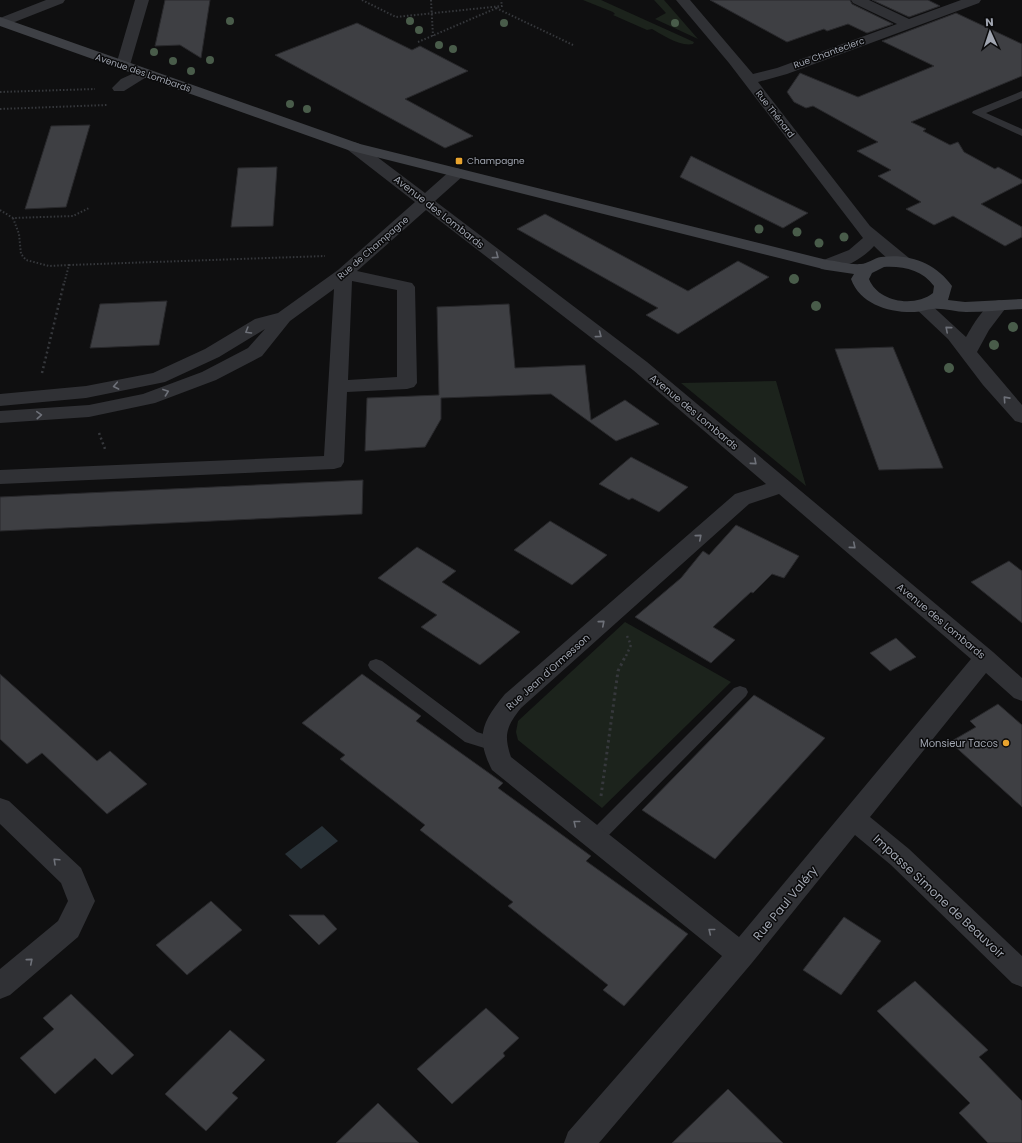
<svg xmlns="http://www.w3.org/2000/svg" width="1022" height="1143" font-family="Poppins,sans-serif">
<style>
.green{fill:#1c231c}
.water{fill:#293238}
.building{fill:#3e3f43;stroke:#29292c}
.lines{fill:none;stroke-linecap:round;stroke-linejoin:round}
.path-far2{stroke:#36383c;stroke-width:2;stroke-dasharray:1.5 2;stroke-linecap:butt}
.path-far1{stroke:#36383c;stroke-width:2.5;stroke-dasharray:2 3;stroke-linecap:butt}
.path{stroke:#36383c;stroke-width:3;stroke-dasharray:2.5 3.5;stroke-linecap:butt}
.lane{fill:#303135;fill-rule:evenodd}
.street{fill:#303135;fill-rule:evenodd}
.secondary{fill:#3e4045;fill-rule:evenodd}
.tree{fill:#495c4a}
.oneway{stroke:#6e7179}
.poi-dot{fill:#e9a42e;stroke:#0a0a0b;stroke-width:1.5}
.labels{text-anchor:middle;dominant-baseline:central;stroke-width:3;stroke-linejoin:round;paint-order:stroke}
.far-street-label{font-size:9px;fill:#a1a6b1;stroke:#0a0a0b}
.far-poi-label{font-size:9px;fill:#a1a6b1;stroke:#0a0a0b;text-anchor:start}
.street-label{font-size:10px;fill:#a1a6b1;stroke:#0a0a0b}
.poi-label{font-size:10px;fill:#a1a6b1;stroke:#0a0a0b;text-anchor:end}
.near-street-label{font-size:12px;fill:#a1a6b1;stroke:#0a0a0b}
</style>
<rect width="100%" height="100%" fill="#0f0f10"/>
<path class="green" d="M583 0H601L694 42 693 44C680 47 663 35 652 29L647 30 613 15 615 14 613 12Z
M654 0H664L698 39 655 19 666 13Z
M776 381 806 486 681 383Z
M625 622 731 682 602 808 518 740 516 732 518 721Z"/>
<path class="water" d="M322 826 338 841 301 869 285 854Z"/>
<path class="building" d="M165 0H210L201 58 180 45 155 46Z
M710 0H850L852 4 893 24 867 33 848 24 827 31 824 29 787 42Z
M872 0H928L940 6 909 17Z
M956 13 1022 44V76L911 122 926 129 923 131 950 145 958 142 964 152 995 169 998 167 1022 180V183L981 204 1022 227V237L1005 246 953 216 934 225 906 209 921 202 878 176 891 170 857 151 878 142 813 106 806 108 794 102 787 92 800 73 858 97 934 66 882 41Z
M357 23 412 50 420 46 468 71 405 99 473 136 445 148 275 55Z
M90 125 66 207 25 209 51 126Z
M691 156 758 189 808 213 783 228 680 177Z
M277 167 273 226 231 227 238 168Z
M545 214 688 291 738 261 769 277 678 334 646 315 658 308 517 229Z
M167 301 159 345 90 348 100 304Z
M509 304 515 368 585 365 591 420 625 400 659 424 616 441 551 394 441 398V419L425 447 365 451 367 398 439 395 437 307Z
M893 347 943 468 879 470 835 349Z
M631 457 688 487 659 512 632 498 629 500 599 484Z
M363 480 362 514 0 531V497Z
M550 521 607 555 572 585 514 550Z
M736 525 799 556 784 578 772 574 753 593 751 592 713 627 735 640 711 663 635 617 681 578 703 551 709 555Z
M417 547 456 571 442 582 520 632 480 665 421 627 437 615 378 578Z
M1009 561 1022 571V623L971 582Z
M896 638 916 657 890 671 870 653Z
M0 674 97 761 110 751 147 784 107 814 42 753 27 764 0 739Z
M362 674 421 716 416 721 503 783 498 788 591 856 586 861 688 934 624 1006 603 990 608 985 508 906 513 902 420 830 425 825 340 759 345 755 302 723Z
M754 695 825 738 715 859 642 810Z
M998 704 1022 725V807L950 742 976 727 970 721Z
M211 901 242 930 187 975 156 945Z
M289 915H324L337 929 319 945Z
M844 917 881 941 841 995 803 970Z
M915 981 988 1050 979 1057 1022 1101V1143H988L959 1113 970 1103 877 1011Z
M71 994 134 1055 112 1075 95 1058 55 1094 20 1058 54 1029 43 1018Z
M486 1008 519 1038 503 1053 505 1056 452 1104 417 1069Z
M230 1030 265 1060 232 1093 238 1098 206 1131 165 1094Z
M728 1089 783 1143H672Z
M378 1103 419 1143H336Z"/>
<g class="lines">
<path class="path-far2" d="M362 0 396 17 502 6 501 0
M431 0 433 36
M496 8 573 45
M418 42 499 7
M0 92 95 89
M0 109 107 105
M0 210 13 218 73 216 89 208
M13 218 19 234 21 254 26 260 49 266 69 265 64 284
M69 265 325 256"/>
<path class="path-far1" d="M42 373 64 283
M99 433 105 449
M626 656 631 645 627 636"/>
<path class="path" d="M601 796 618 671 626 655"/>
<path class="lane" d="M1022 91V98L986 113 1022 129V136L972 113 973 111Z
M376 659 382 661 477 732 500 739 502 744 500 749 494 751 465 742 370 669 368 665 370 661Z
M740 686 746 688 748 692 746 696 601 843 595 845 589 843 586 838 589 833 734 688Z"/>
<path class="street" d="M46 0H65L63 3 7 25 0 26V18Z
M135 0H149L130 65 128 68H118L116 65Z
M676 0H690L753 74 777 68 897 24 853 3 851 0H869L909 19 961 0H981L979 3 787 74 758 82 870 226 909 258 912 262 909 266C895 269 884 255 874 246 863 259 838 273 821 269L818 265 821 261 849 250 863 238 729 63Z
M143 69 148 70 150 73 148 76 124 91H114L112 88 121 79Z
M354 142 360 144 425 193 451 170 457 168 463 170 465 173 463 176 435 201 647 362 993 652 1022 678V701L1014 698 986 673 870 817 909 849 1022 956V987L1012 983 891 865 855 835 751 964 599 1143H564L568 1132 722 956 492 770C475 736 482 722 505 694L735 494 766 484 633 370 426 210 357 271 412 283 415 287 417 383 414 387 407 389 347 392 344 462 341 467 334 469 0 484V470L324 456 334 289 290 321 262 356 216 380 155 403 89 417 0 423V411L89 405 143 394 202 372 248 348 265 329 219 357 165 382 86 398 0 406V394L86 386 153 373 205 349 255 319 278 313 338 270 415 202 348 150 346 147 348 144ZM352 281 397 290V377L348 380ZM779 494 971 659 739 937 511 757C503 734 507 726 521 708L749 504Z
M999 300 1005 301 1008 305 989 330 977 352 1022 405V423L1015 421 983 385 948 339 913 306 916 302 922 301 928 302 966 337C973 325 985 303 999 300Z
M0 798 9 801 81 868 95 901 78 937 10 995 0 999V969L58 921 68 901 61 883 0 824Z"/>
<path class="secondary" d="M0 17 360 144 827 260C838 261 850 265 861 264 867 264 874 258 881 257 909 253 936 263 952 286L948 300 965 302 1022 299V309C1004 310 985 312 966 312 955 312 944 308 933 309 927 309 921 312 915 312 889 313 860 304 851 279L854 274 827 270 348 150 0 26ZM884 267C904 266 922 270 934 286L933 293C914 308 878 302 869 279L872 273Z"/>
</g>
<g class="tree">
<circle cx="230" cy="21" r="4"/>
<circle cx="410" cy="21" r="4"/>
<circle cx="504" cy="23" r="4"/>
<circle cx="675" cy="23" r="4"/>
<circle cx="419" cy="30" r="4"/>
<circle cx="439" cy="45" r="4"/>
<circle cx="453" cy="49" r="4"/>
<circle cx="154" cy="52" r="4"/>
<circle cx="210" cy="60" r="4"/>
<circle cx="173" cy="61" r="4"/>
<circle cx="191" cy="71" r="4"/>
<circle cx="290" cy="104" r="4"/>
<circle cx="307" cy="109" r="4"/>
<circle cx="759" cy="229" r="4.5"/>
<circle cx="797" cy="232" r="4.5"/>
<circle cx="844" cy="237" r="4.5"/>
<circle cx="819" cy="243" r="4.5"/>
<circle cx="794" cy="279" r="5"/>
<circle cx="816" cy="306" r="5"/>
<circle cx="1013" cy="327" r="5"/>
<circle cx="994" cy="345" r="5"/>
<circle cx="949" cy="368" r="5"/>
</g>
<defs><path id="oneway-chevron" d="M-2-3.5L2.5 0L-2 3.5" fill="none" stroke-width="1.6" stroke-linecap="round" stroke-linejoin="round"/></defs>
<g class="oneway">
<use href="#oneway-chevron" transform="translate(496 256) rotate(37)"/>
<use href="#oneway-chevron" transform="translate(948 329) rotate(-139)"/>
<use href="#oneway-chevron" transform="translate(248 331) rotate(149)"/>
<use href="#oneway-chevron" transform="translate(599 335) rotate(37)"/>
<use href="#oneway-chevron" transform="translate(116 386) rotate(169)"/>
<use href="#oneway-chevron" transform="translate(166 392) rotate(-20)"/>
<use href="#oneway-chevron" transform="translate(1006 399) rotate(-132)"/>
<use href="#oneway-chevron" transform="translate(39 415) rotate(-4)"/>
<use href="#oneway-chevron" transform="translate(754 462) rotate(40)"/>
<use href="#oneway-chevron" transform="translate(699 537) rotate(-41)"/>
<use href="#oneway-chevron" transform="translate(853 546) rotate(40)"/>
<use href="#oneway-chevron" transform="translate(602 623) rotate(-41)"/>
<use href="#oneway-chevron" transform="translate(576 823) rotate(-141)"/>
<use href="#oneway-chevron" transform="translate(56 861) rotate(-137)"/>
<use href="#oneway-chevron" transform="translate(711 931) rotate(-141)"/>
<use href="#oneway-chevron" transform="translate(30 961) rotate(-40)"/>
</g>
<g class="poi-dot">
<rect x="455" y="157" width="8" height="8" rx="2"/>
<circle cx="1006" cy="743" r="4"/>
</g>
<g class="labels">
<g class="far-street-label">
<text transform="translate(829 53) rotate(-20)">Rue Chanteclerc</text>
<text transform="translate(143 73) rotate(19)">Avenue des Lombards</text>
<text transform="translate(775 114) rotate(52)">Rue Thénard</text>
<text transform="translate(373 248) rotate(-41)">Rue de Champagne</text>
</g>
<g class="far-poi-label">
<text x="467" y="161">Champagne</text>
</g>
<g class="street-label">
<text transform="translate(439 212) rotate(38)">Avenue des Lombards</text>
<text transform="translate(694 412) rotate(40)">Avenue des Lombards</text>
<text transform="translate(941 621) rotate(40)">Avenue des Lombards</text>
<text transform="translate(548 672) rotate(-42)">Rue Jean d'Ormesson</text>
</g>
<g class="poi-label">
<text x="998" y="743">Monsieur Tacos</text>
</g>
<g class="near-street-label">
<text transform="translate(939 896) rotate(43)">Impasse Simone de Beauvoir</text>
<text transform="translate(785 903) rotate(-50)">Rue Paul Valéry</text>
</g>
</g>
<g transform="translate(990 32) rotate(357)" stroke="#0a0a0b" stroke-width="3" paint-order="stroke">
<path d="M0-3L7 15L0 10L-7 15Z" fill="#a1a6b1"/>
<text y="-6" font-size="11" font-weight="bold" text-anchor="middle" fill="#a1a6b1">N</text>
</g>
</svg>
